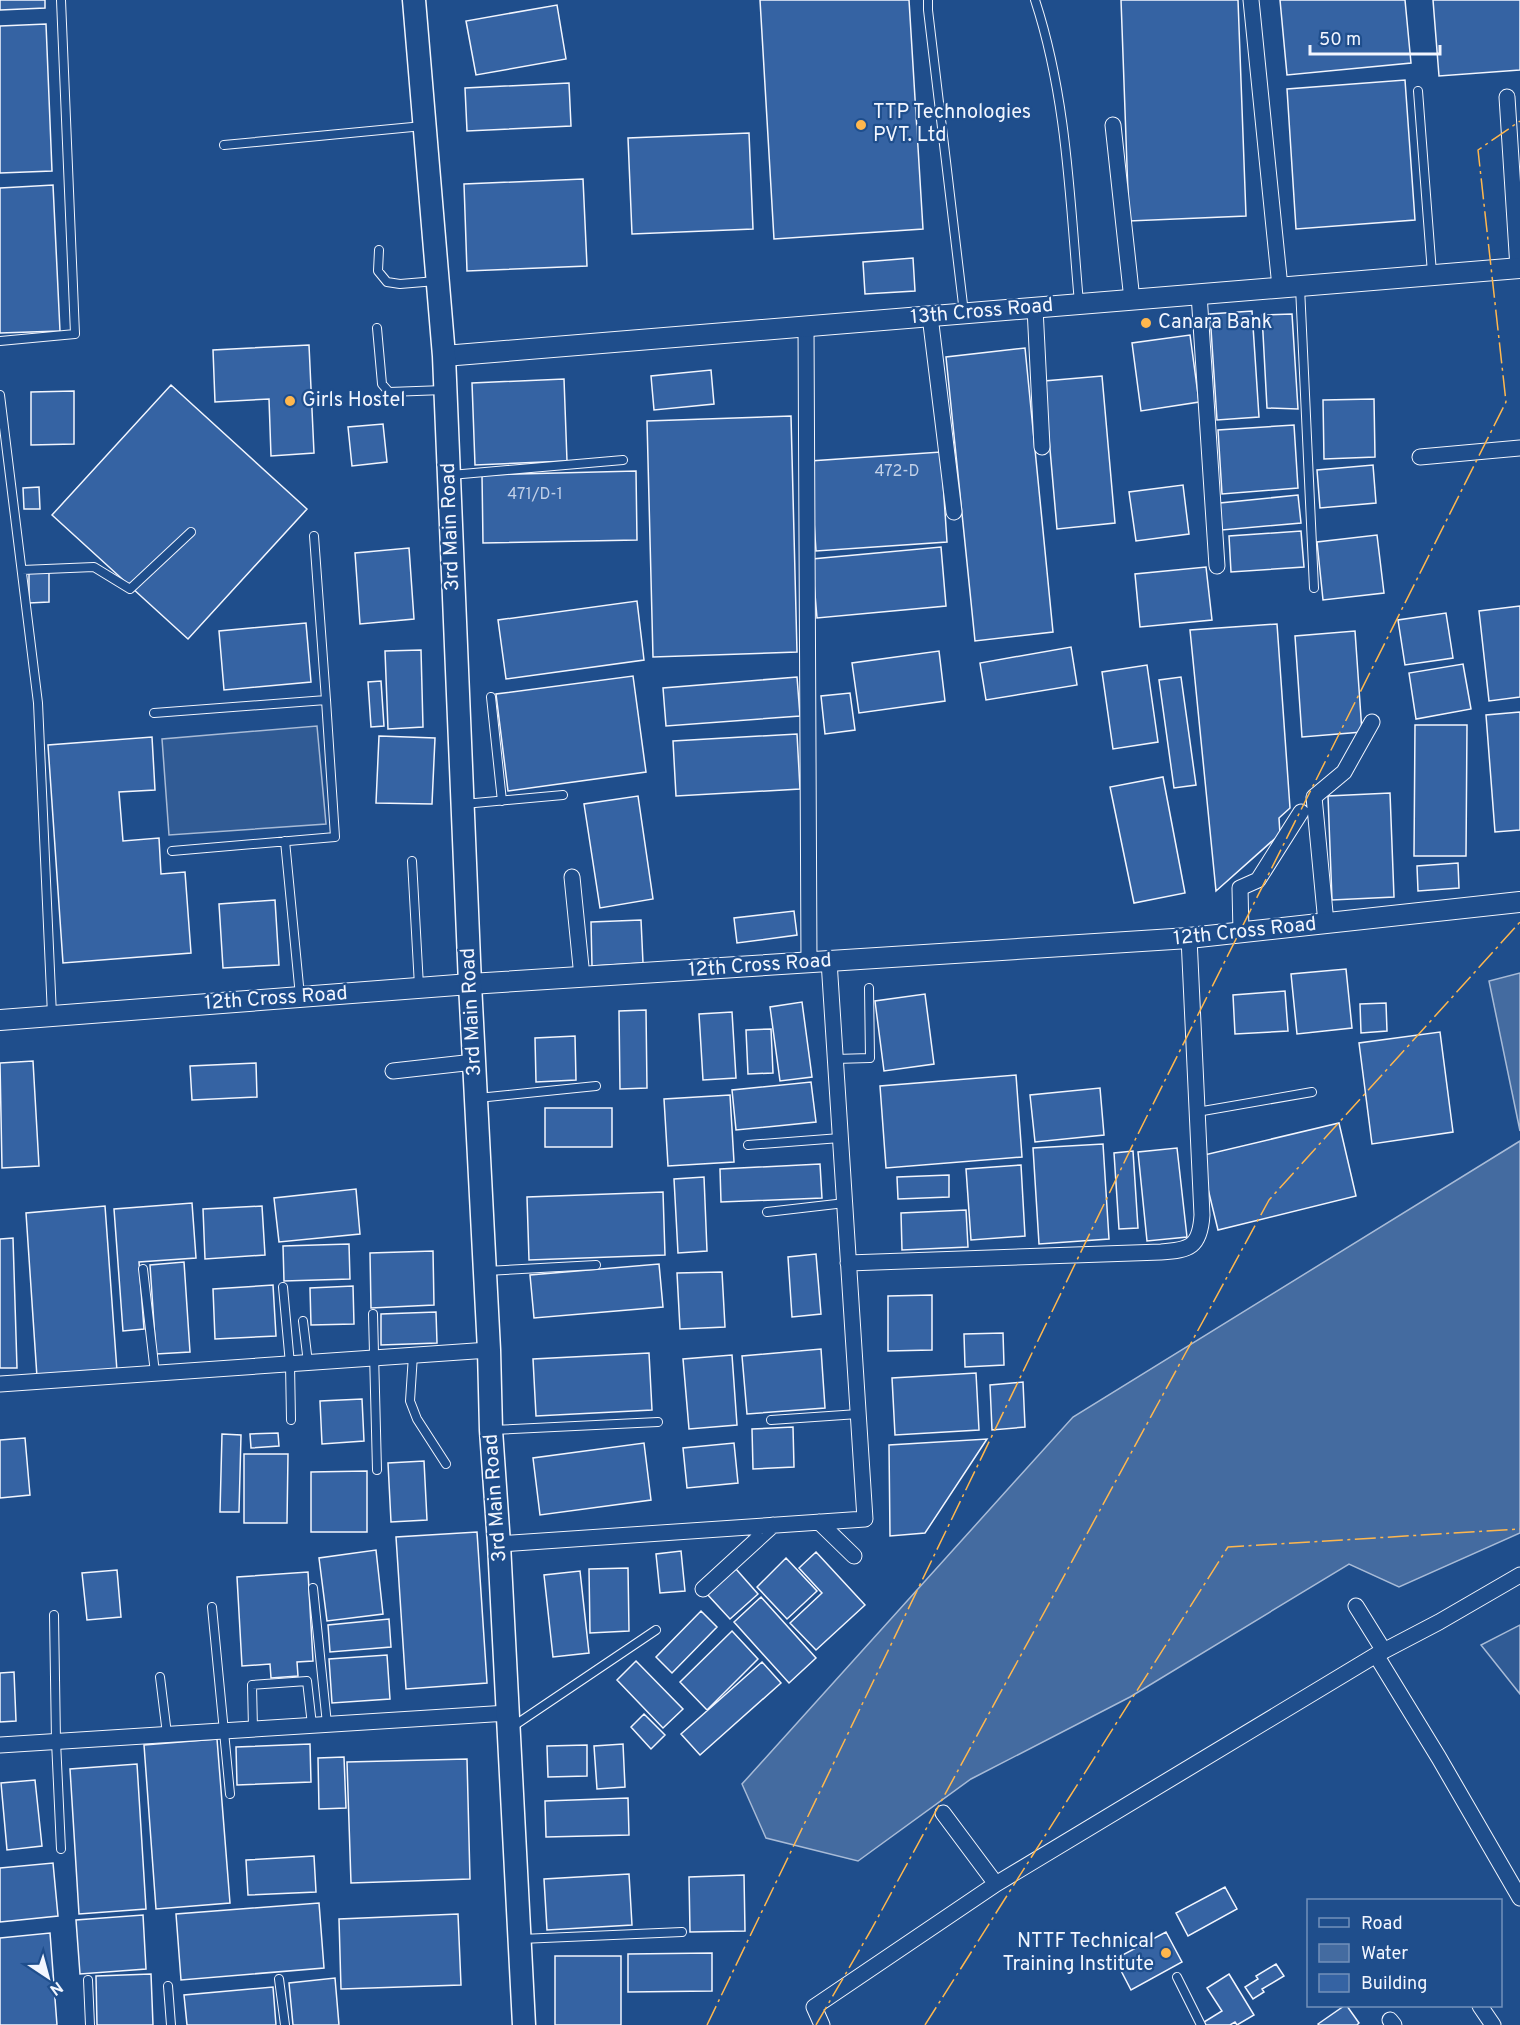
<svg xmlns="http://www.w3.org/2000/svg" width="1520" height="2025" font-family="Overpass,sans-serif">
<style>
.built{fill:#305b95;stroke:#a8bbd7;stroke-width:1.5}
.water{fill:#446ba0;stroke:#a8bbd7;stroke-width:1.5}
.building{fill:#3563a3;stroke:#f2f6ff;stroke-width:1.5}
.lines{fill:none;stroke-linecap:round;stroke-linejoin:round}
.service-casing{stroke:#f2f6ff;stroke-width:10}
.minor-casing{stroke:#f2f6ff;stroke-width:17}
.tertiary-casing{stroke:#f2f6ff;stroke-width:22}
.secondary-casing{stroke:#f2f6ff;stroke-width:25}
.service{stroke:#1f4e8c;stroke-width:8}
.minor{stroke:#1f4e8c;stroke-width:15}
.tertiary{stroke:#1f4e8c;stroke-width:20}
.secondary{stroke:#1f4e8c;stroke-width:22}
.power{stroke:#ffb74d;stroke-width:1.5;stroke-dasharray:21 4.5 3 4.5;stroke-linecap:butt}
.poi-dot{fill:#ffb74d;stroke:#1f4e8c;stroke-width:2}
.labels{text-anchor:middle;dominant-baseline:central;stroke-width:4.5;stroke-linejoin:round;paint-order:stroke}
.number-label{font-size:16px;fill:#c3d1e8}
.poi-label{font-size:20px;fill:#f2f6ff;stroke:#1f4e8c;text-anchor:start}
.street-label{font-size:20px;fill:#f2f6ff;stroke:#1f4e8c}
</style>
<rect width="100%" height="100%" fill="#1f4e8c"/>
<path class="built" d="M317 726 326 824 169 835 162 739Z
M1520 1625V1694L1481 1645Z"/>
<path class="water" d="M1520 973V1131L1489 981Z
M1520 1141V1533L1399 1587 1349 1564 1130 1697 971 1779 858 1861 766 1838 742 1784 1073 1417Z"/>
<path class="building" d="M0 0H45V8L0 10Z
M760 0H909L923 229 774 239Z
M1121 0H1238L1246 216 1129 221Z
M1280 0H1405L1411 63 1287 75Z
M1433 0H1520V70L1439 76Z
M557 5 566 59 476 75 466 21Z
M46 24 52 171 0 173V26Z
M1405 80 1415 220 1296 229 1287 89Z
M569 83 571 126 467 131 465 88Z
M749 133 753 229 632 234 628 138Z
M583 179 587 266 467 271 464 184Z
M53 185 60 331 0 333V188Z
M913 258 915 291 865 294 863 262Z
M1252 311 1259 417 1217 420 1210 314Z
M1292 314 1298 409 1267 408 1262 315Z
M1190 335 1199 402 1141 411 1132 343Z
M309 345 314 453 271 456 269 399 215 402 213 350Z
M1025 348 1053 632 975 641 946 357Z
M711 370 714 404 654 410 651 376Z
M1102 376 1115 523 1057 529 1044 381Z
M564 379 567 461 475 465 472 383Z
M171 385 307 509 188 639 52 515Z
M74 391V444L31 445V392Z
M1374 399 1375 457 1324 459 1323 400Z
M791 416 797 652 653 657 647 421Z
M383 424 387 462 352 466 348 427Z
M1294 425 1298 488 1222 494 1218 430Z
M941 452 947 542 816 551 810 461Z
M1373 465 1376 503 1320 508 1317 470Z
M636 471 637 540 483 543 482 475Z
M1183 485 1189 534 1136 541 1129 492Z
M39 487 40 509H24L23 488Z
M1298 495 1301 523 1222 530 1220 503Z
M1301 531 1304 567 1231 572 1229 536Z
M1377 535 1384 593 1323 600 1317 542Z
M941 547 946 606 817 618 812 559Z
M409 548 414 619 360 624 355 553Z
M1206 567 1212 620 1140 627 1135 574Z
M49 572V602L29 603V573Z
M637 601 644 660 506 679 498 620Z
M1520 606V697L1489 701 1479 611Z
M1446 613 1453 658 1405 665 1398 620Z
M306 623 311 682 224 690 219 631Z
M1277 624 1290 808 1279 818 1280 834 1216 891 1190 630Z
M1355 631 1362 732 1302 737 1295 636Z
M1071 647 1077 685 986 700 980 663Z
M421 650 423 727 388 729 385 651Z
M939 651 945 701 859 713 852 663Z
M1463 664 1471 709 1416 719 1409 673Z
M1147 665 1158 742 1113 749 1102 672Z
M633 676 646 772 508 791 496 694Z
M797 677 800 716 666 726 663 688Z
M1181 677 1196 785 1174 788 1159 680Z
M381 681 384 726 371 727 368 682Z
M850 693 855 730 825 734 821 696Z
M1520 712V830L1495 832 1486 715Z
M1415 725H1467L1466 856H1414Z
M797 734 800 789 676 796 673 741Z
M379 736 435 738 432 804 376 803Z
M152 737 155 790 119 792 123 841 159 838 161 874 185 872 191 953 63 963 48 745Z
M1163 777 1185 893 1134 903 1110 787Z
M1390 793 1394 897 1332 900 1328 796Z
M638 796 653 899 600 908 584 804Z
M1458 863 1459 888 1418 891 1417 866Z
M275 900 279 965 223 968 219 904Z
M794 911 797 935 737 943 734 918Z
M641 920 643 963 592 966 591 922Z
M1346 969 1352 1028 1297 1034 1291 974Z
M1285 991 1288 1031 1235 1034 1233 995Z
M925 994 934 1064 884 1071 875 1001Z
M802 1002 812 1077 780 1081 770 1007Z
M1386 1003 1387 1031 1361 1033 1360 1004Z
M646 1010 647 1088 620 1089 619 1011Z
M732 1012 736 1078 703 1080 699 1014Z
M771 1029 773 1073 748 1074 746 1030Z
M1440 1032 1453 1132 1372 1144 1359 1043Z
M575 1036 576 1080 536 1082 535 1038Z
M33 1061 39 1166 2 1168 0 1063Z
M256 1063 257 1097 192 1100 190 1066Z
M1016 1075 1022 1157 886 1168 880 1086Z
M811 1082 816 1122 736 1130 732 1090Z
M1100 1088 1104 1135 1035 1142 1030 1095Z
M730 1095 734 1162 668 1166 664 1099Z
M545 1108H612V1147H545Z
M1339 1123 1356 1196 1218 1230 1200 1156Z
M1103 1144 1109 1239 1039 1244 1033 1148Z
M1177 1148 1187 1237 1147 1241 1138 1152Z
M1133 1151 1138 1228 1119 1229 1114 1153Z
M820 1164 822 1198 721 1202 720 1169Z
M1021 1165 1025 1236 971 1240 966 1169Z
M949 1175V1197L898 1199 897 1177Z
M704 1177 707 1251 678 1253 674 1179Z
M356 1189 360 1234 279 1242 274 1198Z
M663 1192 665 1255 529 1260 527 1197Z
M192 1203 196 1258 139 1262 144 1329 123 1331 114 1209Z
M105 1206 117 1371 37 1377 26 1213Z
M262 1206 265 1255 205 1259 203 1209Z
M966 1210 968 1247 902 1250 901 1213Z
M13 1238 17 1368H0V1239Z
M349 1244 350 1279 284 1281 283 1246Z
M433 1251 434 1305 371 1308 370 1253Z
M816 1254 821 1314 792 1317 788 1257Z
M184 1262 190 1352 156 1354 150 1265Z
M659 1264 663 1307 534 1318 530 1275Z
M722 1272 725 1327 680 1329 677 1273Z
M273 1285 276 1336 215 1339 213 1289Z
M353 1286 354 1324 311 1325 310 1288Z
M932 1295V1350L888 1351V1296Z
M436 1312 437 1343 381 1345V1314Z
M1003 1333 1004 1365 965 1367 964 1334Z
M821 1349 825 1408 747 1414 742 1356Z
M649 1353 652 1410 536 1416 533 1359Z
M732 1355 737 1425 689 1429 683 1359Z
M976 1373 979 1430 895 1435 892 1378Z
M1023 1382 1025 1427 992 1430 990 1385Z
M362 1399 364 1441 322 1444 320 1401Z
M793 1427 794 1467 753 1469 752 1429Z
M278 1433 279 1446 251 1448 250 1434Z
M222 1434 241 1435 239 1512H220Z
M25 1438 30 1495 0 1498V1440Z
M987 1439 925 1533 890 1536 889 1445Z
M644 1443 651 1500 540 1515 533 1458Z
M734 1443 738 1483 687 1488 683 1448Z
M244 1454H288L287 1523H244Z
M424 1461 427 1520 391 1522 388 1463Z
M367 1471V1532H311V1472Z
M477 1532 487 1683 406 1689 396 1537Z
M376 1550 383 1614 327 1621 319 1558Z
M681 1551 685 1591 660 1593 656 1554Z
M816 1552 865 1605 816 1650 790 1623 822 1593 799 1568Z
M786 1558 817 1591 787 1619 757 1587Z
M628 1568 629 1631 590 1633 589 1569Z
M736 1569 758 1594 730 1619 707 1594Z
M117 1570 121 1617 87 1620 82 1573Z
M580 1571 589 1653 553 1657 544 1575Z
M308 1572 313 1661 297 1662 298 1676 271 1678 270 1664 242 1666 237 1577Z
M761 1597 816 1658 789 1683 734 1622Z
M701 1611 717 1627 672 1673 656 1657Z
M389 1619 391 1647 330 1652 328 1625Z
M732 1631 758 1659 707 1710 680 1682Z
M387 1655 390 1699 332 1703 329 1659Z
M636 1661 683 1709 663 1728 617 1680Z
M762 1662 781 1683 700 1755 681 1734Z
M14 1672 16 1721 0 1722V1673Z
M644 1714 665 1735 651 1749 631 1727Z
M217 1739 230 1903 156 1909 144 1745Z
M310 1744 311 1782 237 1785 236 1747Z
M623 1744 625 1787 597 1789 594 1746Z
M587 1745V1776L548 1777 547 1746Z
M344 1757 346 1808 319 1809 318 1758Z
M467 1759 470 1879 351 1883 347 1762Z
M137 1764 146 1909 79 1914 70 1769Z
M35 1780 42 1846 7 1850 1 1783Z
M628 1798 629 1835 546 1837 545 1801Z
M314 1856 316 1892 248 1895 246 1860Z
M53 1863 58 1916 0 1922V1868Z
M629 1874 632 1925 547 1930 544 1879Z
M744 1875 745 1931 690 1932 689 1877Z
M1225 1887 1237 1909 1188 1936 1176 1913Z
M319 1903 324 1968 181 1980 176 1914Z
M458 1914 461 1985 341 1989 339 1919Z
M143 1915 146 1969 80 1974 76 1920Z
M1166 1932 1182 1962 1131 1990 1115 1959Z
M50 1933 57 2025H0V1938Z
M712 1953V1991L628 1992V1954Z
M555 1956H621V2025H555Z
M1276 1964 1284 1976 1262 1989 1264 1992 1253 1999 1245 1987 1258 1979 1256 1976Z
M151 1974 153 2025H97L96 1976Z
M1229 1974 1254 2015 1237 2025 1235 2022 1230 2025H1206L1204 2022 1222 2011 1207 1988Z
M335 1978 339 2025H293L289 1983Z
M273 1987 276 2025H187L184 1995Z
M1344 2006H1347L1359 2023 1357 2025H1319L1318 2024Z"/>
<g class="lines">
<defs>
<path id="service" d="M928 0V10L964 313
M1035 0C1067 97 1070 201 1079 303
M1418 91 1432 273
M224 145 423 126
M379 250 378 271 387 282 400 284 436 281
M1300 287 1314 588
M377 328 382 384 389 392 444 390
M0 341 75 334 61 0
M0 395 38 703 52 1015
M451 475 623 460
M314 536 326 700
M22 570 94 567 130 589 191 532
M491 697 502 801
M154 713 326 700 335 837 172 851
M464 804 563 795
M285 841 300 996
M412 861 419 986
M835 1059 870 1058 869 988
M478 1098 596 1086
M1197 1112 1312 1092
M748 1145 840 1138
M767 1212 845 1203
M143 1269 155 1373
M486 1271 596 1265
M283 1287 290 1364 291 1420
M373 1314 377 1470
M303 1321 308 1363
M413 1355 410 1401 417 1419 446 1464
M771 1420 858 1414
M492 1430 658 1422
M313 1588 327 1724
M212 1607 230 1794
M54 1615 56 1741 61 1849
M160 1677 167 1734
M512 1727 656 1630
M253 1729 252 1685 307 1681 312 1725
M521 1939 682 1932
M1177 1977 1201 2025
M279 1979 285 2025
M88 1980 90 2025
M168 1986 171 2025"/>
<path id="minor" d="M1251 0 1280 287
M1507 97 1518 268
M1113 125 1132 300
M1199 294 1217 566
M1035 308 1042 447
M930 316 954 512
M806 327 809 962
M1420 457 1520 448
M572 877 582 977
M1326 923 1314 797 1344 772 1372 722
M1241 933 1240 888 1258 880 1301 812
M393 1071 474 1062
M848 1263 1161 1252C1190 1250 1200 1247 1202 1215L1189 938
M0 1384 489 1350
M819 1522 854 1556
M499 1544 865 1519 829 961
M703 1589 773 1525
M1356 1606 1384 1651
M1376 1655 1439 1758 1520 1898
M0 1745 508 1713
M943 1813 996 1884
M1480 2006 1493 2025
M1390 2020 1394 2025
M822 2025 814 2007 996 1884 1376 1655 1439 1622 1520 1575"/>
<path id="tertiary" d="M444 356 1520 268
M0 1020 470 984 1189 938 1520 902"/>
<path id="secondary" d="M414 0 444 356 470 984 489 1350 491 1430 499 1544 524 2025"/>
</defs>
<use href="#service" class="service-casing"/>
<use href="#minor" class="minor-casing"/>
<use href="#tertiary" class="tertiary-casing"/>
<use href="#secondary" class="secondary-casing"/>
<use href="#service" class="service"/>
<use href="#minor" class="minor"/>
<use href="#tertiary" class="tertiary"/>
<use href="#secondary" class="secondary"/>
<path class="power" d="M707 2025 1136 1138 1506 402 1478 150 1520 121
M816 2025 871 1930 1269 1200 1520 922
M925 2025 1228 1547 1520 1529"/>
</g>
<g class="poi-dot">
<circle cx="861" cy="125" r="6"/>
<circle cx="1146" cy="323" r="6"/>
<circle cx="290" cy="401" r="6"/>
<circle cx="1166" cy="1953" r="6"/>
</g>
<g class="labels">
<g class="number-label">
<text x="897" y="472">472-D</text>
<text x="535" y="495">471/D-1</text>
</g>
<g class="poi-label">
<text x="873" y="113">TTP Technologies<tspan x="873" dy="23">PVT. Ltd</tspan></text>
<text x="1158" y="323">Canara Bank</text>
<text x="302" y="401">Girls Hostel</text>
<text x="1154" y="1942" text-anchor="end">NTTF Technical<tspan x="1154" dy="23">Training Institute</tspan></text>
</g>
<g class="street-label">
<text transform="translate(982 312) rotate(-5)">13th Cross Road</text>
<text transform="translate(451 527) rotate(-92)">3rd Main Road</text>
<text transform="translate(1245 932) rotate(-6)">12th Cross Road</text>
<text transform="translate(760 966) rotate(-4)">12th Cross Road</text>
<text transform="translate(276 999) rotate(-4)">12th Cross Road</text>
<text transform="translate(472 1012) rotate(-93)">3rd Main Road</text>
<text transform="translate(496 1498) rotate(-94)">3rd Main Road</text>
</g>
</g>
<rect x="1307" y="1899" width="195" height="108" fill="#1f4e8c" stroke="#7391ba" stroke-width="1.5"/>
<rect x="1319" y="1918" width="30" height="9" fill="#1f4e8c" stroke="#7391ba" stroke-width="1.5"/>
<text x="1361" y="1929" font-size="18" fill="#f2f6ff">Road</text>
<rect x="1319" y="1944" width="30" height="18" fill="#446ba0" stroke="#7391ba" stroke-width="1.5"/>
<text x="1361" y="1959" font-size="18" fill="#f2f6ff">Water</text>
<rect x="1319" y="1974" width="30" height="18" fill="#3563a3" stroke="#7391ba" stroke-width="1.5"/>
<text x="1361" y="1989" font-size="18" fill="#f2f6ff">Building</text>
<g transform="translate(48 1977) rotate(144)" stroke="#1f4e8c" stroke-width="4.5" paint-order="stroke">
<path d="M0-4.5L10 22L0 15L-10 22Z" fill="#f2f6ff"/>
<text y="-9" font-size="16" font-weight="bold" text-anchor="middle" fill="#f2f6ff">N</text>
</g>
<path d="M1310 45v9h130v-9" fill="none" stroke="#f2f6ff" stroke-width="3"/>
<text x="1319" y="45" font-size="18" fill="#f2f6ff" stroke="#1f4e8c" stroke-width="4.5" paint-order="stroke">50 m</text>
</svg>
